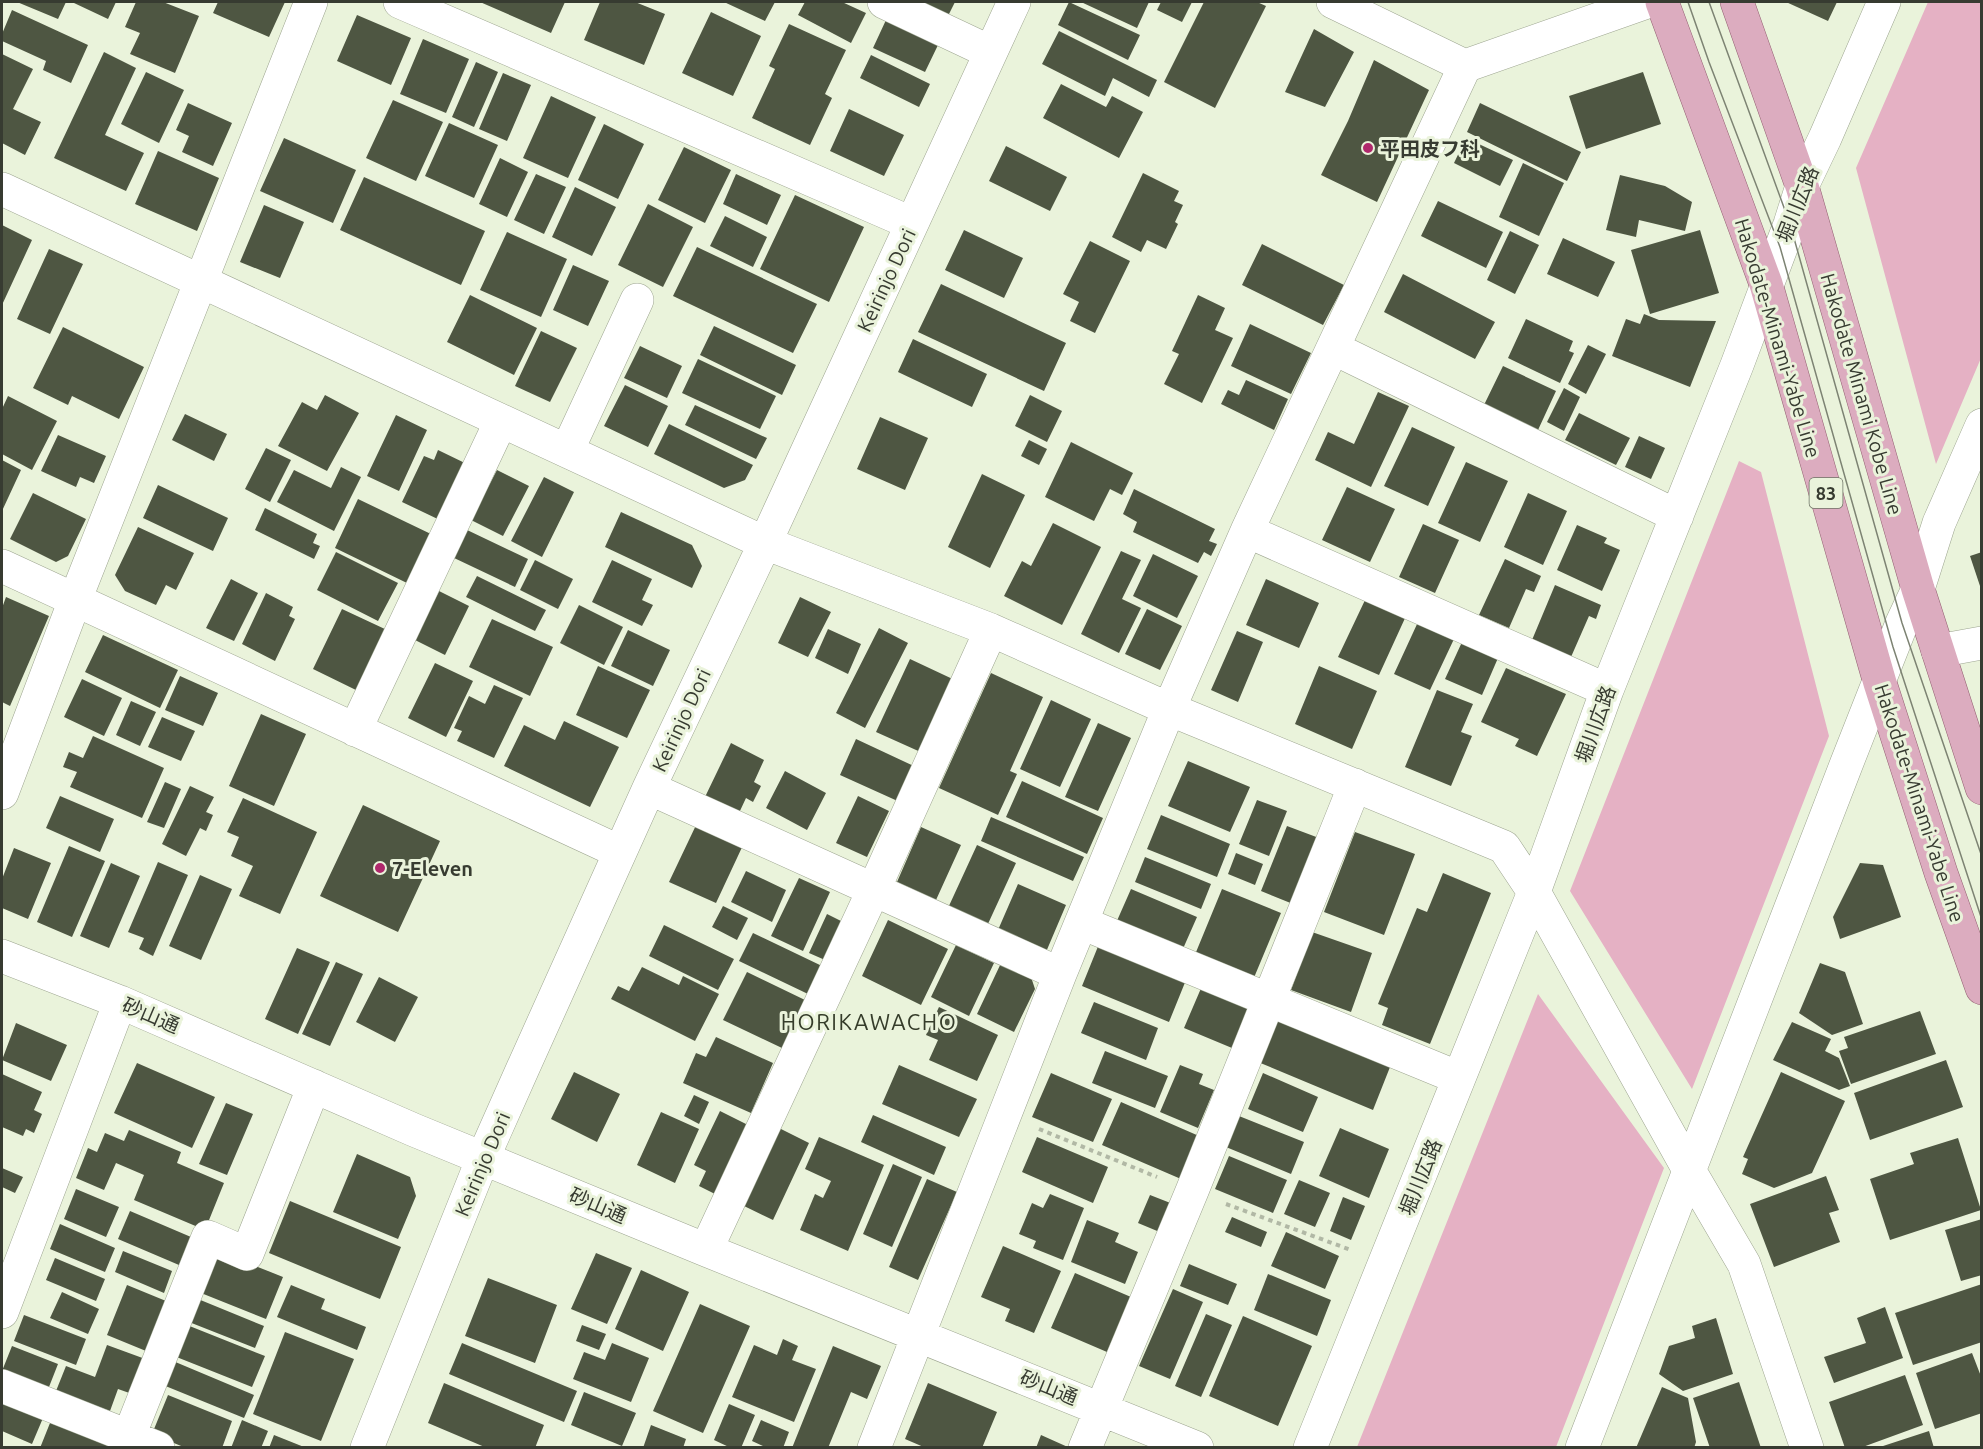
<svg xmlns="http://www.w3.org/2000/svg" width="1983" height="1449" font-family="Ubuntu,'Noto Sans JP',sans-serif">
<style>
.green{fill:#e5b1c4}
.building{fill:#4e5642}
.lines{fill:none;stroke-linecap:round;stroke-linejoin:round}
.minor-casing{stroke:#9da590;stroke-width:34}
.major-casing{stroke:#936172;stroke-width:34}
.path{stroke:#b1b8a5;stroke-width:4;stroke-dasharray:4.5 4.5;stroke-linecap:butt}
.minor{stroke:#fff;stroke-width:33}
.major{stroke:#dcacbf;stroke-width:33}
.tram{stroke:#7d8373;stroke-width:1.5}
.poi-dot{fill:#af286c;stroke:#eaf3db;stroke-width:2}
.labels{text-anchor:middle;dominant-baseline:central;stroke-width:6;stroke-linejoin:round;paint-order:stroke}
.shield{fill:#eaf3db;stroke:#6d7264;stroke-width:1.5}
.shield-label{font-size:18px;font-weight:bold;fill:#373b31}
.poi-label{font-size:20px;font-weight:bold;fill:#373b31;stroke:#eaf3db;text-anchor:start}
.street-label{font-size:20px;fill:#373b31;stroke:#eaf3db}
.quarter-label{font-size:22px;letter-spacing:1.5px;fill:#353c2a;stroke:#eaf3db}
</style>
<rect width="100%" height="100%" fill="#eaf3db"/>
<path class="green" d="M1928 2H1982L1981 358 1936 464 1856 168Z
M1739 461 1761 472 1829 736 1692 1089 1570 891Z
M1538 994 1664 1168 1556 1447H1357Z"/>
<path class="building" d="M17 2H66L58 19Z
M75 2H116L108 19 74 3Z
M136 2 153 3 154 2H163L199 16 175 73 130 54 140 33 125 27Z
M218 2H285L269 37 213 13Z
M480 2H565L551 33Z
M600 2H635L665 14 644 65 584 40Z
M724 2H775L765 21Z
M805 2H842L866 13 851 43 798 15Z
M912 2H955L947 18Z
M1069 2 1140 35 1128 60 1058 25Z
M1081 2H1149L1137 28Z
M1161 2H1192L1182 22 1157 10Z
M1204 2H1257L1266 6 1215 108 1164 82Z
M1786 2H1837L1828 21Z
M12 10 88 45 71 83 43 70 46 61 2 41V34Z
M711 12 761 36 733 96 682 73Z
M357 15 411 38 391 85 337 61Z
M886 20 938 45 925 72 873 48Z
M789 24 846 50 825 94 832 98 810 145 752 118 775 69 769 66Z
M1314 29 1354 52 1325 107 1285 92Z
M1059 31 1157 80 1149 97 1113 78 1105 96 1042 64Z
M423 39 469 59 446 113 400 94Z
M104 52 136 68 105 135 144 153 126 191 54 158Z
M2 54 33 69 13 109 41 122 25 155 2 143Z
M871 55 930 84 919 107 860 78Z
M1374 60 1429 90 1377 202 1321 175 1348 121Z
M476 62 498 72 474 127 452 117Z
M146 72 184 90 159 143 121 124Z
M1643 72 1661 124 1586 149 1569 96Z
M503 73 531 85 507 141 479 129Z
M1061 84 1106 107 1112 96 1143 112 1119 158 1043 118Z
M551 96 596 117 568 178 523 158Z
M393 100 443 122 416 181 366 158Z
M188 103 232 123 213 166 182 152 189 136 176 130Z
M1480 103 1581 152 1567 181 1467 132Z
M849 109 904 135 884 176 830 151Z
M449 123 498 145 474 198 425 176Z
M604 124 644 144 618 199 578 180Z
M284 138 356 170 333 223 260 191Z
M1466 138 1513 160 1500 186 1454 163Z
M1006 146 1067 177 1050 211 989 181Z
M684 147 731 170 705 223 658 200Z
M158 151 219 178 197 231 135 204Z
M500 158 528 172 507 217 479 204Z
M1523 163 1564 183 1539 236 1499 217Z
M1143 173 1179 191 1174 201 1183 205 1175 222 1178 224 1166 249 1147 240 1141 252 1112 237Z
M536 174 566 187 544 234 514 220Z
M736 174 781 195 767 225 723 204Z
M1620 175 1665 186 1692 202 1685 231 1639 220 1636 237 1606 230Z
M364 177 485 231 461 285 340 230Z
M575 187 616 207 592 256 552 237Z
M795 195 864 227 829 302 760 269Z
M1438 201 1503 232 1486 268 1421 236Z
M648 204 693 227 663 287 618 265Z
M264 205 304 222 280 278 240 262Z
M725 216 767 237 753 267 710 246Z
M2 225 32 240 2 305Z
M964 230 1023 258 1004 298 945 270Z
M1700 230 1719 293 1650 314 1631 250Z
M1510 231 1539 245 1515 294 1487 280Z
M507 232 567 259 541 317 480 290Z
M1563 238 1615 262 1598 297 1547 274Z
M1090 241 1130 261 1095 333 1070 321 1079 302 1063 294Z
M1262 244 1344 285 1323 325 1242 285Z
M697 247 817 304 793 353 673 296Z
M49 249 83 264 50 334 17 319Z
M573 265 609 281 588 326 553 310Z
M1403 274 1495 322 1475 359 1384 312Z
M941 284 1066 343 1044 391 918 332Z
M470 295 537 328 514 375 447 342Z
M1198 295 1225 308 1215 330 1233 338 1202 403 1164 384 1179 354 1172 351Z
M1644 314 1659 320 1716 321 1690 387 1612 356 1626 319 1640 324Z
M1526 319 1573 341 1569 351 1574 353 1560 383 1508 358Z
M1250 324 1311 353 1291 394 1231 366Z
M714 326 796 365 782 395 700 355Z
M63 327 144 367 119 419 72 396 68 405 33 388Z
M541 331 577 348 550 402 515 386Z
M913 339 987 374 972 407 898 372Z
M1588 345 1606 354 1586 394 1568 384Z
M640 346 682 366 667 398 624 378Z
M698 359 776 396 760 429 682 393Z
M1503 366 1556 391 1538 430 1484 405Z
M1246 380 1288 399 1274 430 1221 404 1228 390 1239 395Z
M625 385 668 406 648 447 604 426Z
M1564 388 1580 397 1564 431 1547 422Z
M1378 392 1409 406 1371 487 1315 460 1328 432 1354 444Z
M325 395 359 413 327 471 278 446 302 402 317 410Z
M1030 395 1062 411 1047 442 1015 426Z
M8 396 57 421 32 470 2 454V409Z
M695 405 767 438 756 459 685 425Z
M1579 413 1630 438 1616 465 1565 440Z
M185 414 227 434 214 461 172 440Z
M396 415 427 430 399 491 367 476Z
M880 417 928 438 905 490 857 469Z
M669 424 753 465 745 480 724 488 654 454Z
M1412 427 1455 447 1428 506 1384 486Z
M58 435 106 456 94 483 80 477 76 487 41 471Z
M1639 436 1665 448 1651 479 1625 467Z
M1029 440 1047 449 1039 465 1021 456Z
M1071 442 1133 473 1122 495 1110 489 1094 521 1045 497Z
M266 448 291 460 270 502 245 489Z
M438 450 471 466 444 522 402 502 424 456 434 460Z
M2 460 21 470 2 511Z
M1466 462 1508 481 1480 542 1438 523Z
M341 467 361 477 334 531 277 502 294 470 331 488Z
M497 470 529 486 503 536 471 520Z
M982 474 1025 495 990 568 948 547Z
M544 477 574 492 542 557 511 541Z
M158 485 228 518 213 551 143 518Z
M1347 487 1395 509 1370 562 1322 540Z
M1134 489 1215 529 1209 541 1217 544 1211 556 1204 552 1198 563 1133 532 1137 522 1123 514Z
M33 493 86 519 68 556 56 562 10 539Z
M1528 493 1567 511 1543 565 1504 547Z
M358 499 433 535 409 584 335 548Z
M265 508 317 534 313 543 320 546 314 559 255 530Z
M621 512 692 545 702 566 692 588 605 547Z
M1053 523 1101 547 1062 625 1004 596 1022 561 1031 566Z
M1423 524 1459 540 1435 593 1399 577Z
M1577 525 1607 538 1604 543 1620 550 1602 591 1557 570Z
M138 527 194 553 176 590 166 585 156 605 125 591 115 575Z
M465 529 528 559 515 587 452 557Z
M1121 551 1141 560 1122 599 1141 608 1119 653 1081 634Z
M336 552 398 583 378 621 317 590Z
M1982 552V589H1981L1970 556Z
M1153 554 1198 576 1177 618 1133 596Z
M1505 559 1541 576 1534 592 1526 589 1509 628 1479 615Z
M535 560 573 579 558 609 520 590Z
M612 560 652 579 642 600 653 605 642 626 592 602Z
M477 576 546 610 535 631 466 597Z
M231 579 258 593 234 641 206 628Z
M1266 579 1319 603 1299 648 1246 625Z
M1555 585 1601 605 1596 619 1589 616 1571 657 1532 640Z
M439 591 469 606 445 655 415 640Z
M266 593 293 607 289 616 295 619 275 661 242 644Z
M6 597 49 616 10 706 2 702V608Z
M800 597 831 612 808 657 778 643Z
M1366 598 1406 616 1379 675 1338 657Z
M579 605 623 627 604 665 560 643Z
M342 609 387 630 358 691 313 669Z
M1147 609 1182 626 1160 670 1125 654Z
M492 619 553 647 530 696 469 667Z
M1418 622 1454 639 1430 690 1394 674Z
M879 628 908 643 865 728 836 713Z
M828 629 861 644 848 674 815 658Z
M628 630 670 650 653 686 611 666Z
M1237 631 1263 642 1238 702 1211 690Z
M103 635 178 670 160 708 85 672Z
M1462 642 1498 658 1482 695 1445 679Z
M910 659 959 682 925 754 876 732Z
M435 663 473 681 446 737 408 718Z
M598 666 650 690 627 738 576 715Z
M1319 666 1377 691 1352 749 1295 724Z
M1506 668 1566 694 1537 756 1515 746 1519 739 1481 722Z
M991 673 1043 697 1010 771 1017 774 998 815 939 788Z
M180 676 218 693 203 726 165 710Z
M82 679 122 698 104 736 64 717Z
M494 685 523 698 494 758 457 741 462 731 454 728 469 696 485 704Z
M1437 690 1473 704 1461 732 1472 736 1451 786 1405 767Z
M1051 700 1091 719 1060 787 1020 769Z
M131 701 156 712 140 746 116 735Z
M261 714 306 734 274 806 229 786Z
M162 717 195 731 181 761 148 747Z
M564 721 619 747 590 807 504 766 524 725 555 740Z
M1098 723 1131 738 1098 811 1065 797Z
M93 736 164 768 142 818 70 787 77 772 63 767 69 752 83 758Z
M856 739 918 768 902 803 840 775Z
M731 743 764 760 754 782 761 786 753 802 746 798 739 813 705 797Z
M1188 761 1250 787 1230 832 1168 806Z
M785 771 826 793 807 830 766 808Z
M1022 781 1103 818 1087 854 1006 817Z
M165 782 181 789 164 828 147 822Z
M190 786 214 797 206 812 213 815 206 831 200 828 186 856 162 844Z
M60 796 114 819 100 852 46 828Z
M858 796 889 811 867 857 836 843Z
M243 798 317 832 280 914 239 896 253 866 231 856 239 837 227 832Z
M1257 800 1287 811 1269 856 1239 844Z
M363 805 440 841 398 932 320 896Z
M1161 815 1230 844 1217 877 1147 849Z
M991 817 1084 857 1073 881 981 841Z
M698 821 744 843 716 903 669 882Z
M1287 826 1319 838 1293 904 1261 891Z
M921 827 961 845 936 900 897 882Z
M1355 832 1415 854 1384 935 1324 912Z
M977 845 1016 863 987 926 948 908Z
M69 846 105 861 72 937 37 922Z
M14 848 51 863 28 919 2 908V879Z
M1236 853 1263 864 1255 885 1228 874Z
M1145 857 1211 884 1201 909 1135 882Z
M158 862 188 875 153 956 139 949 144 938 128 932Z
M111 863 140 876 109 948 80 936Z
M1860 863 1883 865 1901 917 1840 939 1833 917Z
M746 871 786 890 772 922 731 902Z
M1443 873 1491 893 1430 1044 1382 1025 1388 1008 1378 1004 1417 908 1427 912Z
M200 875 232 889 201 960 169 946Z
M799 878 830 892 803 951 771 936Z
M1018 884 1066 905 1046 952 998 930Z
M1131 889 1197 917 1182 951 1116 923Z
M1222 889 1281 913 1253 980 1194 957Z
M723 906 748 918 737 940 712 927Z
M827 914 843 922 825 960 809 953Z
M888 920 948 949 921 1005 862 976Z
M664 925 734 959 718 990 649 956Z
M1312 932 1372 953 1351 1012 1291 990Z
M753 933 822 966 808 994 739 961Z
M1099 944 1186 980 1169 1022 1082 986Z
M956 945 994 963 969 1016 931 997Z
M297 948 330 962 298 1034 265 1019Z
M1002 961 1030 974 1035 989 1014 1032 977 1014Z
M336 962 363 974 330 1046 302 1034Z
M1820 963 1845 972 1863 1024 1832 1035 1799 1013Z
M642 967 679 985 683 976 719 994 695 1041 611 999 618 986 629 991Z
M747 972 805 1000 782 1048 723 1020Z
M379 977 418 997 395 1042 356 1022Z
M1202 986 1249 1006 1232 1048 1184 1028Z
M1094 1002 1158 1028 1146 1060 1081 1033Z
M939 1007 998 1035 977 1081 929 1060 938 1040 926 1035Z
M1920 1011 1936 1054 1851 1084 1839 1051 1848 1048 1844 1037Z
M1277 1014 1392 1062 1373 1110 1258 1062Z
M1792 1022 1831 1039 1825 1051 1839 1058 1850 1086 1839 1090 1773 1060Z
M16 1023 67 1045 51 1081 2 1060Z
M716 1037 773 1063 751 1113 683 1083 696 1053 706 1057Z
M1105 1051 1168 1076 1155 1108 1092 1083Z
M1946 1060 1963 1107 1870 1140 1854 1093Z
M137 1063 215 1097 192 1148 114 1113Z
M899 1065 977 1099 959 1137 882 1104Z
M1180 1065 1203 1074 1199 1084 1214 1090 1198 1128 1160 1112Z
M574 1072 620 1094 597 1142 551 1119Z
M1781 1072 1845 1101 1812 1173 1774 1188 1742 1174 1748 1159 1743 1157Z
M1051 1073 1112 1099 1093 1142 1032 1117Z
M1263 1073 1318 1097 1303 1132 1248 1109Z
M2 1074 42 1092 34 1110 42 1114 34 1133 26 1129 23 1136 2 1127Z
M694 1095 709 1102 699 1124 684 1116Z
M1121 1102 1199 1136 1181 1179 1102 1145Z
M226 1103 253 1114 227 1175 199 1164Z
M720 1111 750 1126 717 1195 699 1186 706 1171 694 1165Z
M661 1112 699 1129 675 1183 637 1165Z
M873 1115 946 1147 934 1175 861 1142Z
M1239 1116 1304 1142 1291 1174 1226 1147Z
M779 1128 809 1143 773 1220 742 1205Z
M1340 1128 1389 1149 1369 1198 1319 1176Z
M129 1130 181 1152 177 1163 224 1183 205 1230 134 1200 144 1175 116 1163 104 1190 76 1178 88 1148 97 1152 105 1133 124 1141Z
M819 1137 884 1165 848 1251 800 1230 815 1194 823 1198 831 1181 805 1169Z
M1037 1137 1108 1167 1093 1203 1022 1172Z
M1958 1138 1981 1210 1890 1240 1870 1179 1914 1164 1910 1153Z
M357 1154 410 1177 416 1196 398 1239 333 1212Z
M1229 1156 1287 1180 1273 1213 1215 1189Z
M893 1164 922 1177 892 1247 863 1234Z
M2 1168 23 1177 15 1193 2 1187Z
M1826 1176 1839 1210 1829 1213 1840 1242 1774 1267 1750 1204Z
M927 1179 957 1192 918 1280 889 1267Z
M1299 1180 1330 1193 1315 1227 1284 1214Z
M76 1189 119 1207 106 1237 64 1219Z
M1050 1194 1084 1208 1063 1260 1033 1248 1036 1241 1019 1234 1032 1203 1043 1208Z
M1150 1195 1173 1204 1162 1233 1138 1223Z
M1343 1197 1365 1206 1351 1240 1330 1231Z
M290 1201 401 1247 380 1299 269 1253Z
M130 1211 191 1237 179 1265 118 1239Z
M1232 1217 1267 1232 1261 1247 1225 1232Z
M1982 1219V1275L1961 1281 1945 1230Z
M1087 1220 1119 1233 1115 1242 1138 1252 1125 1284 1071 1262Z
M60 1224 115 1248 105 1272 50 1249Z
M1286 1232 1339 1256 1325 1289 1271 1266Z
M1003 1246 1061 1271 1034 1333 1005 1321 1010 1309 981 1297Z
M123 1251 172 1271 164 1293 115 1272Z
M218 1251 283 1277 266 1319 201 1293Z
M596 1253 632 1268 607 1324 571 1309Z
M55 1258 105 1279 96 1301 46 1280Z
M1189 1264 1237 1284 1228 1305 1180 1286Z
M641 1270 689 1292 663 1351 615 1329Z
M1075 1273 1138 1300 1114 1336 1107 1352 1051 1328Z
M1268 1274 1331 1300 1317 1336 1254 1310Z
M488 1278 557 1305 535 1363 465 1336Z
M1982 1284V1342L1913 1365 1895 1313Z
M127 1285 166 1301 146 1351 107 1335Z
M291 1285 325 1299 321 1309 366 1327 357 1350 277 1317Z
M1173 1289 1203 1302 1170 1379 1139 1366Z
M62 1292 99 1309 88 1334 50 1318Z
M198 1299 264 1326 255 1348 189 1322Z
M700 1304 750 1326 703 1433 653 1411Z
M1885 1307 1903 1358 1834 1383 1824 1357 1866 1343 1857 1318Z
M1206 1314 1232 1325 1201 1397 1175 1386Z
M24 1315 86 1339 76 1365 14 1341Z
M1243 1316 1312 1346 1278 1426 1209 1396Z
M1716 1318 1733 1374 1683 1391 1659 1374 1669 1346 1695 1338 1692 1326Z
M187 1325 265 1356 252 1387 174 1356Z
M582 1325 606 1334 599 1350 576 1341Z
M285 1332 354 1359 321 1441 253 1414Z
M783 1339 798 1346 792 1360 816 1369 794 1422 732 1397 754 1345 777 1355Z
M462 1343 577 1391 564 1422 449 1374Z
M612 1343 649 1358 631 1402 573 1379 584 1352 605 1360Z
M107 1345 148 1360 135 1395 118 1389 110 1411 56 1391 66 1366 95 1377Z
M12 1346 58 1364 47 1392 2 1371Z
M833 1346 881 1366 867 1399 851 1392 828 1448H792Z
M1972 1353 1982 1379V1413L1935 1429 1916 1373Z
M173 1361 254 1395 244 1418 163 1385Z
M1905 1375 1923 1425 1860 1448H1845L1829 1402Z
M1739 1382 1761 1448H1710L1693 1398Z
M444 1383 544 1425 535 1448H487L428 1423Z
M928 1383 997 1412 982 1448H926L905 1439Z
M1662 1387 1688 1398 1696 1442 1694 1448H1636Z
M584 1392 636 1413 622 1446 571 1425Z
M168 1395 232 1421 222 1448H186L152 1434Z
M2 1401 43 1418 32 1444 2 1431Z
M729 1404 755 1415 741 1448H731L714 1440Z
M52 1418 113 1442 111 1448H40Z
M242 1420 268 1431 261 1448H231Z
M761 1420 789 1432 783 1448H767L752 1441Z
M651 1425 686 1439 683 1448H643Z
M1929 1431 1934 1448H1880V1447Z
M274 1435 304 1447V1448H269Z
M1041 1435 1070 1448H1036Z"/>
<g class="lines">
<defs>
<path id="minor" d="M400 2 911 223
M884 2 990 52
M1333 2 1465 66 1647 2
M2 189 765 543 991 630 1169 709 1504 847 1534 892 1689 1170 1744 1264 1807 1448
M1333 348 1677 516
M567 451 637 300
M1247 531 1607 690
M2 566 620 852
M1938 651 1982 643
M355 730 501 421
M649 788 1060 974
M2 793 75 600 311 2
M1082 923 1459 1078
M2 956 120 1002 414 1130 706 1250 1197 1448
M706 1250 874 889 991 630
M2 1312 120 1002
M2 1386 158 1448
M129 1436 208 1237 247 1254 314 1086
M367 1448 483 1158 523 1068 649 788 765 543 1014 2
M874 1448 1060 974 1169 709 1247 531 1465 66
M1085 1448 1192 1191 1355 785
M1310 1448 1534 892 1607 690 1737 365 1790 224 1802 186 1825 138 1884 2
M1582 1448 1846 765 1902 623 1918 589 1939 523 1982 425"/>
<path id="major" d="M1662 2 1766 284 1880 683 1941 873 1982 988
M1737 2 1802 186 1918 589 1982 788"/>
</defs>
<use href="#minor" class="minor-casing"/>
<use href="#major" class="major-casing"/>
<path class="path" d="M1039 1129 1157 1177
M1226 1204 1351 1250"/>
<use href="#minor" class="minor"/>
<use href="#major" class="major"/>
<path class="tram" d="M1688 2 1709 62 1780 247 1893 647 1982 920
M1709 2 1790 224 1902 623 1982 857"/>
</g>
<g class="poi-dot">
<circle cx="1368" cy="148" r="6"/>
<circle cx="380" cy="868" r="6"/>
</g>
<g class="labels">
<rect class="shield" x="1809.5" y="478" width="33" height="30" rx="4.5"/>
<g class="shield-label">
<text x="1826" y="493">83</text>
</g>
<g class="poi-label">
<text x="1380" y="148">平田皮フ科</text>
<text x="392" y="868">7-Eleven</text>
</g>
<g class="street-label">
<text transform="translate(1797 204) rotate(-68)">堀川広路</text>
<text transform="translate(886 280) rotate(-65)">Keirinjo Dori</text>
<text transform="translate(1778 338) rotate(73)">Hakodate-Minami-Yabe Line</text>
<text transform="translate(1862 394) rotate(74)">Hakodate Minami Kobe Line</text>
<text transform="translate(681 720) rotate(-65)">Keirinjo Dori</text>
<text transform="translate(1595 724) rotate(-70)">堀川広路</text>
<text transform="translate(1920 803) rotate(72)">Hakodate-Minami-Yabe Line</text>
<text transform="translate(151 1015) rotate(23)">砂山通</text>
<text transform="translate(482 1164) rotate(-67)">Keirinjo Dori</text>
<text transform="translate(1420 1177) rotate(-68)">堀川広路</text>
<text transform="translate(598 1205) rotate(23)">砂山通</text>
<text transform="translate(1049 1387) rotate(22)">砂山通</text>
</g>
<g class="quarter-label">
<text x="869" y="1021">HORIKAWACHO</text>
</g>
</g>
<rect width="1983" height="1449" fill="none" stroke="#373b31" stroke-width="6"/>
</svg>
